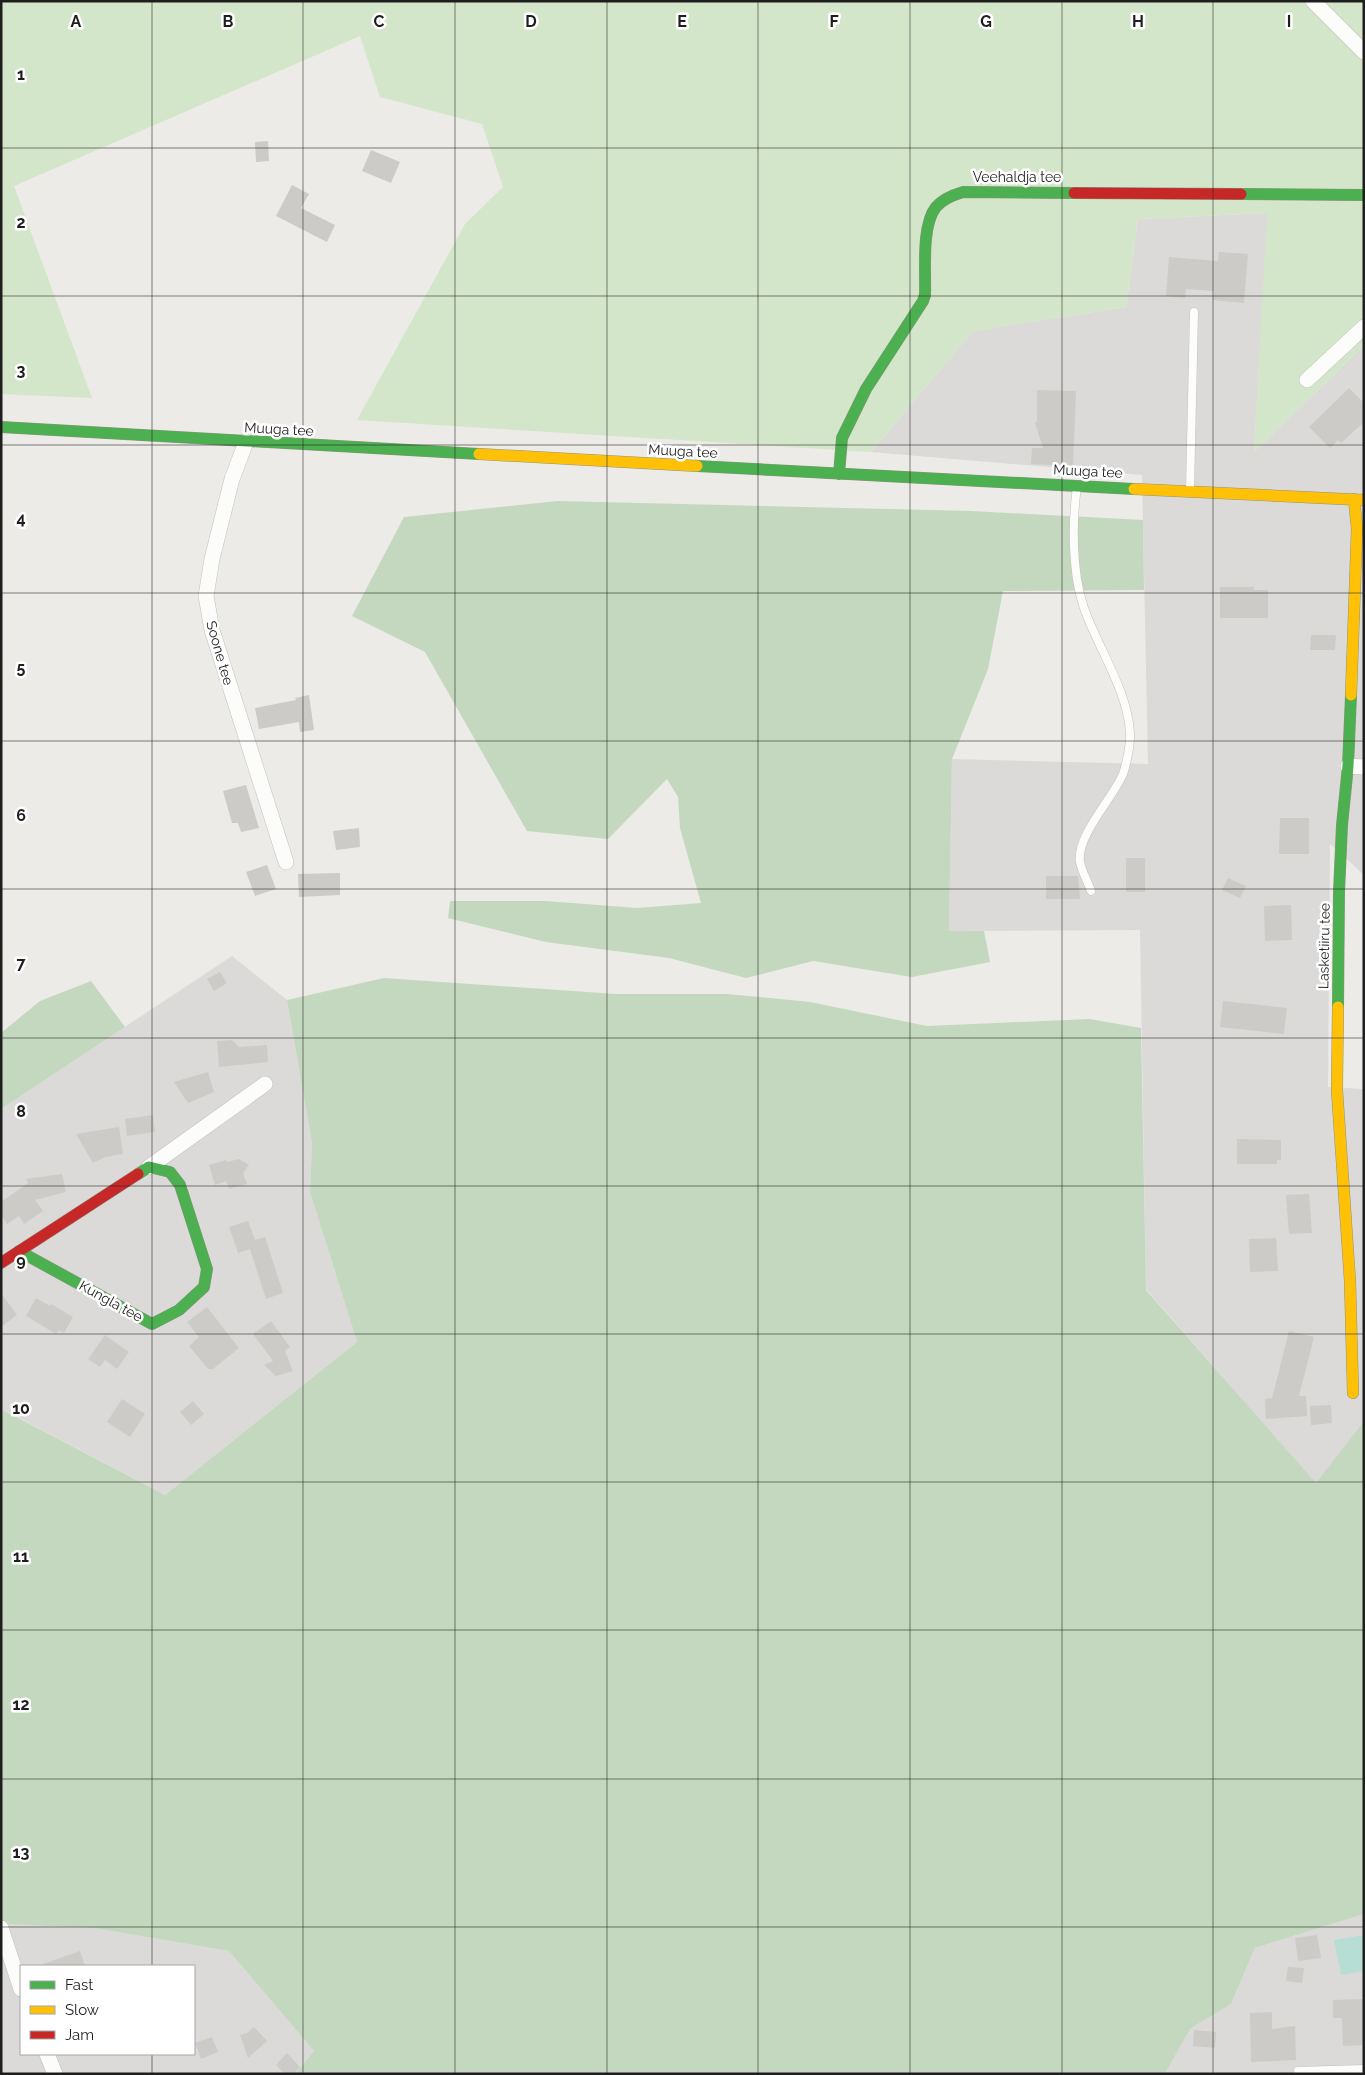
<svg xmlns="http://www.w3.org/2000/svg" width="1365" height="2075" font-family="Raleway,sans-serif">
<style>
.residential{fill:#dbdad8;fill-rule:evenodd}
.grass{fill:#d4e6c9}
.forest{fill:#c4d8bf}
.pitch{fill:#b7ded4}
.building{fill:#cccbc8}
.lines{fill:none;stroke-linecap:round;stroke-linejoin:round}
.lane-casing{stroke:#c2c1bf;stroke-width:9}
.street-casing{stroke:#c2c1bf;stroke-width:16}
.fast-casing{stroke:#8f9481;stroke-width:12}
.slow-casing{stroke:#8f9481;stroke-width:12}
.jam-casing{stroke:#8f9481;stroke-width:12}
.lane{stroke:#fcfcfb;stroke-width:8}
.street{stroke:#fcfcfb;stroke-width:15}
.fast{stroke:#4caf50;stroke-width:11}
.slow{stroke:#ffc107;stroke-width:11}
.jam{stroke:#c62828;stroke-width:11}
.grid{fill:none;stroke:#1e1e1e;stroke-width:1;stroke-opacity:0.55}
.labels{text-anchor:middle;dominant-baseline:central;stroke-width:5;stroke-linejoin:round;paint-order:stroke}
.street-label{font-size:14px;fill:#1e1e1e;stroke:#fff}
.grid-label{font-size:16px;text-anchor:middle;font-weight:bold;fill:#1e1e1e;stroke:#fff;stroke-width:5;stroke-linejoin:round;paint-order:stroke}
</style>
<rect width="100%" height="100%" fill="#ecebe7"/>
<path class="residential" d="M1268 213 1254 452 1364 346V875L1330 844 1328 1087 1364 1089V1421L1316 1484 1146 1289 1140 930 949 931 952 759 1148 764 1142 475 871 452 973 331 1126 307 1138 219Z
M232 956 287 1000 312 1143 310 1192 357 1342 165 1495 6 1411 1 1413V1109Z
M1364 1914V2074H1165L1190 2029 1231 2004 1255 1948Z
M1 1924 94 1928 229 1951 314 2051 295 2074H1ZM21 1966H194V2054H21Z"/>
<path class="grass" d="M1 1H1364V346L1254 452 1267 213 1138 219 1126 307 973 331 871 452 357 420 465 224 503 187 482 124 380 97 360 36 14 186 92 398 1 394Z"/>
<path class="forest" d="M558 501 971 511 1143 520 1144 590 1003 591 988 669 952 759 949 931H984L990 962 912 977 813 961 746 978 669 958 546 942 448 918 450 901H546L637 908 701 903 680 828 678 797 667 779 608 839 527 831 425 652 352 616 404 517Z
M384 978 616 994H727L810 1002 927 1026 1089 1019 1141 1028 1146 1290 1316 1483 1364 1421V1914L1255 1948 1231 2004 1190 2029 1165 2074H295L314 2051 229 1951 94 1928 1 1924V1413L5 1411 165 1495 357 1342 310 1192 312 1143 287 1000Z
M91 981 125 1027 1 1109V1033L40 1001Z"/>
<path class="pitch" d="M1364 1935V1971L1341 1975 1334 1940Z"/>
<path class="building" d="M268 141 269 161 256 162 255 142Z
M371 150 400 162 391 183 362 171Z
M292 185 309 194 301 208 335 225 327 242 276 216Z
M1219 252 1248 254 1244 303 1213 300 1214 291 1186 289 1185 298 1166 296 1169 257 1218 261Z
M1349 388 1364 403V422L1341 443 1338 440 1330 448 1309 427Z
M1037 390 1076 391 1073 466 1031 464 1032 448H1043L1035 423 1037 422Z
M1220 587H1254V590H1268V618H1220Z
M1311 635H1336L1335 650H1310Z
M309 695 314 730 300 732 299 722 259 729 255 708 296 700 295 698Z
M246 785 259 828 241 832 238 823H232L223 791Z
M1280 818H1309V854H1279Z
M359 828 360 847 336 850 333 831Z
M1126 858H1145V892H1126Z
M267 865 276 889 255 896 246 872Z
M340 873V895L299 897 298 874Z
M1046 876H1078L1080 899H1046Z
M1228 878 1246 886 1240 898 1222 890Z
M1291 905 1292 940 1265 941 1264 906Z
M220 972 227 983 214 991 207 979Z
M1223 1001 1287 1008 1284 1034 1220 1027Z
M232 1040 239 1047 267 1045 268 1062 219 1067 217 1041Z
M208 1072 214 1092 188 1103 174 1082Z
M153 1115 155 1132 127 1136 125 1119Z
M119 1127 123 1154 105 1157 93 1163 76 1134Z
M1237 1139 1281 1140V1160H1277V1164H1237Z
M239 1159 249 1165 243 1173 247 1184 229 1189 226 1181 215 1185 209 1165 226 1160 227 1162Z
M62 1174 66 1192 35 1200 43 1211 24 1224 19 1216 7 1224 1 1215V1202L28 1183 26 1179Z
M1309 1194 1312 1233 1289 1234 1286 1195Z
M248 1221 255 1240 265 1237 283 1293 266 1299 250 1249 238 1253 229 1227Z
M1276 1238 1278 1271 1250 1272 1249 1239Z
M1 1293 17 1315 1 1327Z
M36 1298 50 1306 51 1304 73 1317 64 1333 59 1330 56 1334 26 1316Z
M207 1307 239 1348 213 1369H208L189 1346 199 1337 187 1322Z
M271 1321 290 1347 285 1351 293 1371 276 1376 264 1365 273 1361 253 1334Z
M1289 1331 1314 1337 1299 1396H1306L1307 1416 1266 1419 1265 1399 1272 1398Z
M105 1335 129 1352 117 1369 105 1360 100 1367 88 1359Z
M122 1399 145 1414 130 1437 107 1422Z
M193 1401 204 1414 191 1425 180 1412Z
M1331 1405 1332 1423 1311 1425 1310 1406Z
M1317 1935 1321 1958 1298 1961 1295 1938Z
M80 1951 85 1966H43V1964Z
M1288 1967 1304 1968 1302 1983 1286 1981Z
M1364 1999V2045L1343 2046 1342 2018H1333V2000Z
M1272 2012V2029L1295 2026 1296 2060 1251 2062 1250 2013Z
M254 2027 267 2041 248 2058 240 2035 247 2033Z
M1194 2030 1216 2032 1215 2048 1193 2046Z
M212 2037 218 2052 201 2059 195 2043Z
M287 2053 300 2067 293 2074H285L276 2065Z"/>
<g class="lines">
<defs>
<path id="lane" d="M1077 487C1072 522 1072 571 1083 605 1096 645 1128 690 1130 733 1131 742 1126 766 1123 774 1113 798 1076 836 1080 862 1082 872 1088 882 1091 891
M1190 489 1194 312
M1298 2071 1364 2069"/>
<path id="street" d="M1313 1 1364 52
M1307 380 1364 327
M246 442 232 479 212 559 206 596 212 630 286 862
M1348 766 1364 767
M149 1167 265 1084
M1 1928 21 1989
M47 2054 55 2074"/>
<path id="fast" d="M1241 194 1364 195
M1 427 479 454
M697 466 1134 489
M839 474 842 438 866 389 923 301 925 295C926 271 921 226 936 207 943 199 953 195 963 192L1074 193
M1338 1007 1339 892 1342 825 1348 766 1351 695
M19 1251 152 1324 179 1310 204 1287 207 1269 180 1185 170 1172 149 1167 138 1174"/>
<path id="slow" d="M479 454 697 466
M1134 489 1364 500
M1351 695 1357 529 1354 499
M1338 1007 1337 1090 1350 1281 1353 1393"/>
<path id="jam" d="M1074 193 1241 194
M1 1263 138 1174"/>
</defs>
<use href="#lane" class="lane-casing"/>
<use href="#street" class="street-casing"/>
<use href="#fast" class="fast-casing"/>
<use href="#slow" class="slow-casing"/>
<use href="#jam" class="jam-casing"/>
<use href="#lane" class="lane"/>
<use href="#street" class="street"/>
<use href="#fast" class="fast"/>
<use href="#slow" class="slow"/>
<use href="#jam" class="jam"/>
</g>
<path class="grid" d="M152 1V1966M303 1V2074M455 1V2074M607 1V2074M758 1V2074M910 1V2074M1062 1V2074M1213 1V2074M1 148H1364M1 296H1364M1 445H1364M1 593H1364M1 741H1364M1 889H1364M1 1038H1364M1 1186H1364M1 1334H1364M1 1482H1364M1 1630H1364M1 1779H1364M1 1927H1364M152 2054V2074"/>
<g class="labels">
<g class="street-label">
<text x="1017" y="177">Veehaldja tee</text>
<text transform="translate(279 429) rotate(3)">Muuga tee</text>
<text transform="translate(683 451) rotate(3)">Muuga tee</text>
<text transform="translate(1088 471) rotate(3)">Muuga tee</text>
<text transform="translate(220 653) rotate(74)">Soone tee</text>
<text transform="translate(1324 946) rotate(-89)">Lasketiiru tee</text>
<text transform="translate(111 1301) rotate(29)">Kungla tee</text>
</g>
</g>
<g class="grid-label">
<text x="76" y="27">A</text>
<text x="228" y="27">B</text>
<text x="379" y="27">C</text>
<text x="531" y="27">D</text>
<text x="682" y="27">E</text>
<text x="834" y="27">F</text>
<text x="986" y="27">G</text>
<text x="1138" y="27">H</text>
<text x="1289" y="27">I</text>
<text x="21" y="80">1</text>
<text x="21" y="228">2</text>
<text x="21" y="376">3</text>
<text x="21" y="524">4</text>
<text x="21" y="673">5</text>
<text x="21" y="821">6</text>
<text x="21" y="969">7</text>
<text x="21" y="1117">8</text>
<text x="21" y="1266">9</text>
<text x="21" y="1414">10</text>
<text x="21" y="1562">11</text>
<text x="21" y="1710">12</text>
<text x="21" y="1858">13</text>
</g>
<rect width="1365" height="2075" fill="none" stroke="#1e1e1e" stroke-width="5"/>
<rect x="20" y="1965" width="175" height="90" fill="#ffffff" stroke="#a5a5a5"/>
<rect x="30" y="1981" width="25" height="8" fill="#4caf50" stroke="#a5a5a5"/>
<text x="65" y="1990" font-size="15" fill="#1e1e1e">Fast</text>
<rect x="30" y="2006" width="25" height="8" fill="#ffc107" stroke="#a5a5a5"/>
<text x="65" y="2015" font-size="15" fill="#1e1e1e">Slow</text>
<rect x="30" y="2031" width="25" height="8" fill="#c62828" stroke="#a5a5a5"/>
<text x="65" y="2040" font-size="15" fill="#1e1e1e">Jam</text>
</svg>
